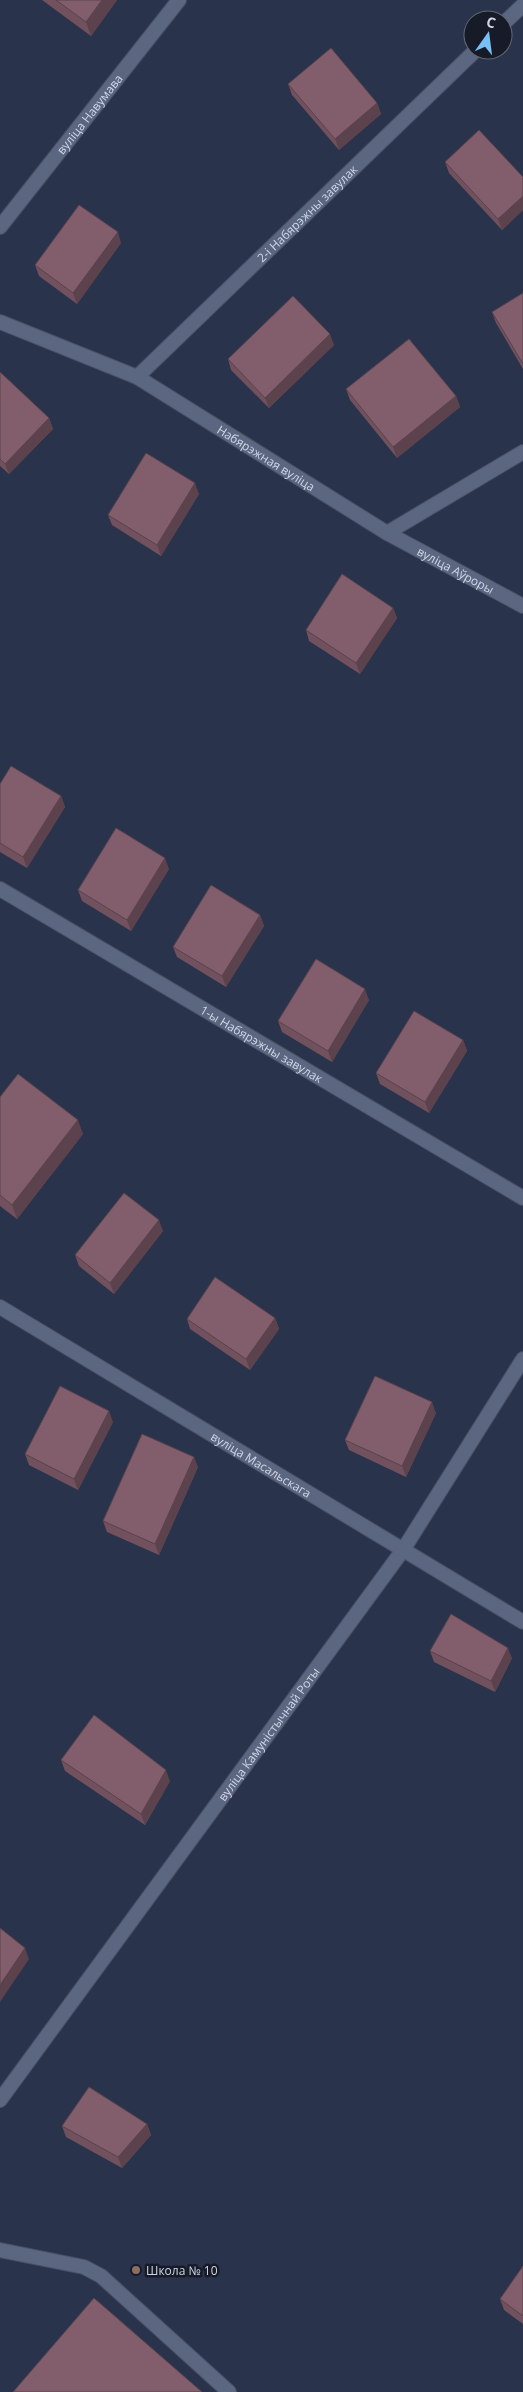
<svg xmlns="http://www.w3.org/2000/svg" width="523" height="2392" font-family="'Open Sans',sans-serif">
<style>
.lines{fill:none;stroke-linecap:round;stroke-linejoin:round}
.service-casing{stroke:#474f63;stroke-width:16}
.minor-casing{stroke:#474f63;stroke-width:16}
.tertiary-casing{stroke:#474f63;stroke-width:16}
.service{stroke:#5b6681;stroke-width:14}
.minor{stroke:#5b6681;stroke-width:14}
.tertiary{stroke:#5b6681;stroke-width:14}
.wall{fill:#70515d}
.shaded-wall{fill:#5b424c}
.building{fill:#825e6c;stroke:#5b424c}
.education-dot{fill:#8d6e63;stroke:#171b27;stroke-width:2}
.labels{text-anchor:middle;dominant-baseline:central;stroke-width:5;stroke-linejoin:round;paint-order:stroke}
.street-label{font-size:12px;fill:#cfd6e5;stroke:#171b27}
.poi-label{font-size:12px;fill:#cfd6e5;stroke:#171b27;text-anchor:start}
</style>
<rect width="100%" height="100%" fill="#2a334c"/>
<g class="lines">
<defs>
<path id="service" d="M0 2250 84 2267 101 2276 229 2392"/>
<g id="minor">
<path d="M503 24 523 5"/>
<path id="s1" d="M0 227 179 0"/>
<path id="s2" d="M137 377 476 50"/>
<path id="s3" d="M387 533 523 606"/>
<path id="s4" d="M0 889 523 1198"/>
<path id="s5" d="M0 1307 523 1622"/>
<path id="s6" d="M0 2100 403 1550 523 1359"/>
</g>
<g id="tertiary">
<path id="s7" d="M0 322 137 377 387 533 523 452"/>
</g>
</defs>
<use href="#service" class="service-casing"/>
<use href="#minor" class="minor-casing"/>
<use href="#tertiary" class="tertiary-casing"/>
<use href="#service" class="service"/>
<use href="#minor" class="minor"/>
<use href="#tertiary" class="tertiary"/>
</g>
<path class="wall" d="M42 0H117L91 36Z
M288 84 377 103 381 114 339 150 292 95Z
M445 162 523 177V210L502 230 449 173Z
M121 243 77 304 39 276 35 265Z
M523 293V369L496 323 492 312Z
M334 345 269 408 231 370 228 359Z
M0 372 49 418 53 429 9 474 0 466Z
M346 389 456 396 460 407 397 458 350 400Z
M199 494 161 556 112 525 108 515Z
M393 608 397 618 360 674 309 641 306 630Z
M0 784 61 796 65 807 27 868 0 852Z
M169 869 131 931 82 901 78 890Z
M260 915 264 926 226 987 177 957 173 947Z
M369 1000 332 1062 282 1032 278 1021Z
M463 1040 467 1051 429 1113 380 1084 376 1073Z
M0 1097 83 1134 17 1219 0 1206Z
M163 1231 114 1294 79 1266 75 1255Z
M275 1318 279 1329 250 1370 190 1329 187 1319Z
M436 1413 406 1477 349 1450 345 1440Z
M113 1422 78 1490 29 1465 25 1454Z
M198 1467 159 1555 107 1532 103 1521Z
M430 1651 512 1658 495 1692 434 1662Z
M61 1760 170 1781 145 1825 65 1771Z
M147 2124 151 2135 122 2168 66 2137 62 2126Z
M523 2266V2324L504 2310 500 2299Z"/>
<path class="shaded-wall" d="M102 0H117L91 36 86 22Z
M377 103 381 114 339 150 335 139Z
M523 196V210L502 230 498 219Z
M118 232 121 243 77 304 73 293Z
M330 334 334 345 269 408 265 398Z
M456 396 460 407 397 458 393 447Z
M49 418 53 429 9 474 5 464Z
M195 483 199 494 161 556 157 545Z
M393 608 397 618 360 674 356 663Z
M61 796 65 807 27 868 23 857Z
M165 858 169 869 131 931 127 920Z
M260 915 264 926 226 987 222 976Z
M365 989 369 1000 332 1062 328 1051Z
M463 1040 467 1051 429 1113 425 1102Z
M78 1120 83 1134 17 1219 12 1205Z
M159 1220 163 1231 114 1294 110 1283Z
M275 1318 279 1329 250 1370 246 1359Z
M432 1402 436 1413 406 1477 402 1466Z
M109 1411 113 1422 78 1490 74 1479Z
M194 1457 198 1467 159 1555 155 1544Z
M508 1648 512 1658 495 1692 491 1681Z
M166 1770 170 1781 145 1825 141 1814Z
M25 1948 29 1959 0 2002V1985Z
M147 2124 151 2135 122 2168 118 2157Z"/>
<path class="building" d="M56 0H102L86 22Z
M331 48 377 103 335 139 288 84Z
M479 130 523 177V196L498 219 445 162Z
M79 205 118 232 73 293 35 265Z
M523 293V364L492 312Z
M293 296 330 334 265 398 228 359Z
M409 339 456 396 393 447 346 389Z
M0 372 49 418 5 464 0 459Z
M146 453 195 483 157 545 108 515Z
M342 574 393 608 356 663 306 630Z
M11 766 61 796 23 857 0 843V784Z
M116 828 165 858 127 920 78 890Z
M211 885 260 915 222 976 173 947Z
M316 959 365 989 328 1051 278 1021Z
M414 1011 463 1040 425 1102 376 1073Z
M18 1074 78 1120 12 1205 0 1195V1097Z
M124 1193 159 1220 110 1283 75 1255Z
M215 1277 275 1318 246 1359 187 1319Z
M375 1376 432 1402 402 1466 345 1440Z
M60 1386 109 1411 74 1479 25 1454Z
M142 1434 194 1457 155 1544 103 1521Z
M451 1614 508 1648 491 1681 430 1651Z
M94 1715 166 1770 141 1814 61 1760Z
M0 1928 25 1948 0 1985Z
M89 2087 147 2124 118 2157 62 2126Z
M523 2266V2316L500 2299Z
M94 2298 202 2392H13Z"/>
<circle class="education-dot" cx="136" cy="2270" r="5"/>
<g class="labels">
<g class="street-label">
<text stroke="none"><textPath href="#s1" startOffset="144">вуліца Навумава</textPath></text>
<text stroke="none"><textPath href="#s2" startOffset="236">2-і Набярэжны завулак</textPath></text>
<text stroke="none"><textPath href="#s7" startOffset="300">Набярэжная вуліца</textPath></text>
<text stroke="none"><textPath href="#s3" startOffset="78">вуліца Аўроры</textPath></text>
<text stroke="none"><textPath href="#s4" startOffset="304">1-ы Набярэжны завулак</textPath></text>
<text stroke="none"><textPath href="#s5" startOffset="305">вуліца Масальскага</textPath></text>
<text stroke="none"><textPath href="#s6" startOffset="454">вуліца Камуністычнай Роты</textPath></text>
</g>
<g class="poi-label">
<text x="146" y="2270">Школа № 10</text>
</g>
</g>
<g transform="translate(488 35) rotate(14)"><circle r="24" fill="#171b27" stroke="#616673"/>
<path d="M0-4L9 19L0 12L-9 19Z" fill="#77bff7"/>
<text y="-8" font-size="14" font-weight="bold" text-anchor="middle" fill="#cfd6e5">С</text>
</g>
</svg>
